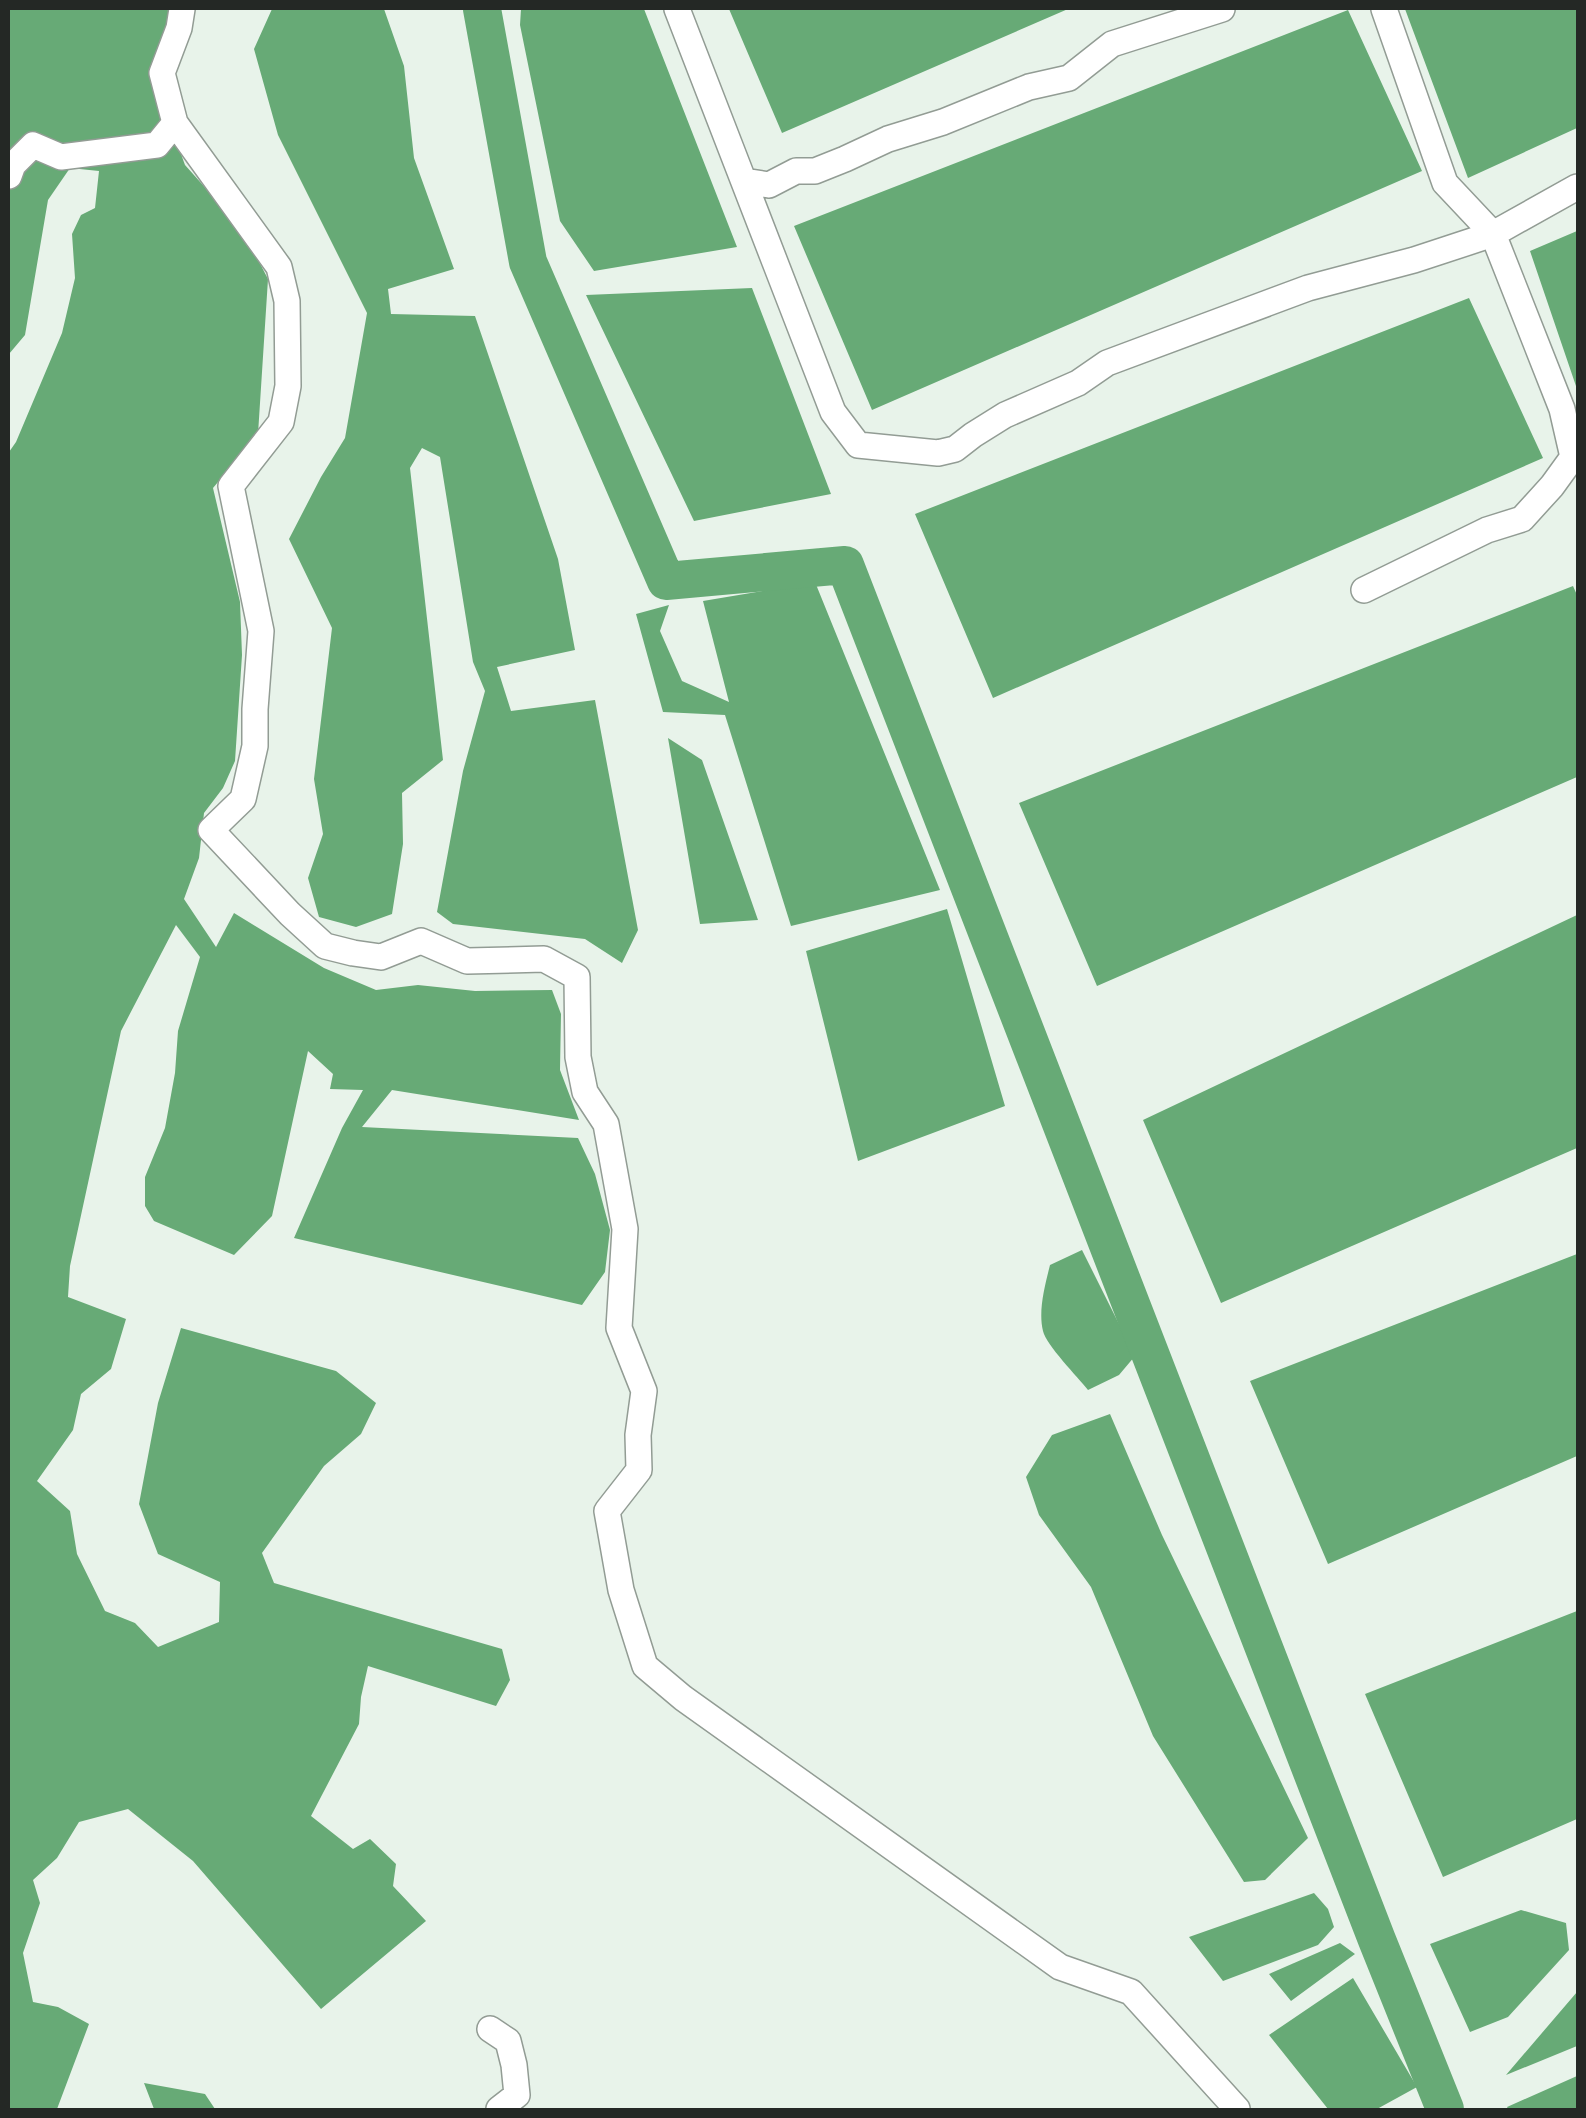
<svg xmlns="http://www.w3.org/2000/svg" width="1586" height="2118" font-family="'Public Sans',sans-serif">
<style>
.water{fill:#67aa76}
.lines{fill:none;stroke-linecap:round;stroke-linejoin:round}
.river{stroke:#67aa76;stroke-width:38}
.minor-casing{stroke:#929c94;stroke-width:28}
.minor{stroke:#fff;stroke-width:25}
</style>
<rect width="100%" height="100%" fill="#e8f3ea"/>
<path class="water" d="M9 9H175L160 97 185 165 242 229 268 279 258 434 213 488 240 602 242 655 235 761 223 788 204 813 199 858 184 899 216 947 234 913 324 968 376 990 418 985 475 991 552 990 561 1014 560 1070 579 1120 392 1090 362 1127 578 1138 595 1174 610 1230 605 1272 582 1305 294 1238 342 1128 363 1090 330 1089 333 1074 308 1051 272 1216 234 1255 154 1221 145 1206V1177L165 1128 175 1073 178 1031 200 957 176 925 121 1031 70 1266 68 1297 126 1319 111 1369 81 1394 73 1430 37 1481 70 1511 77 1554 105 1611 135 1623 158 1647 219 1622 220 1582 158 1554 139 1504 158 1403 181 1328 336 1371 376 1403 361 1434 324 1466 262 1553 274 1583 502 1649 510 1680 496 1706 368 1666 361 1697 359 1724 311 1816 353 1849 370 1839 396 1864 393 1886 426 1921 321 2009 193 1861 128 1809 79 1822 57 1858 33 1880 40 1903 23 1953 33 2002 58 2007 89 2024 57 2109H9V452L16 442 62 333 75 278 72 234 81 215 95 208 99 171 70 168 48 200 25 335 9 354Z
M272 9H384L404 66 414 158 454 269 388 289 391 314 475 316 558 559 575 650 497 667 511 711 595 700 638 930 622 963 585 939 453 924 437 912 463 771 485 691 473 662 440 457 422 448 410 468 443 760 402 793 403 844 392 914 356 927 319 917 308 878 323 834 314 779 332 628 289 539 321 477 345 438 367 313 278 135 254 49Z
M521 9H644L737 247 594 271 560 221 520 25Z
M729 9H1068L782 133Z
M1405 9H1577V128L1468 178Z
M1348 10 1422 171 872 410 794 226Z
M1577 231V389L1530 251Z
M752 288 831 494 694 521 586 295Z
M1469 298 1543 458 993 698 915 514Z
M815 582 940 890 791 926 725 715 663 712 636 614 669 605 660 631 682 681 729 702 703 601Z
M1573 586 1577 595V777L1097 986 1019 803Z
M668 738 702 760 758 920 700 924Z
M947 909 1005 1106 858 1161 806 951Z
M1577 915V1148L1221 1303 1143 1120Z
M1082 1250 1135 1356 1119 1375 1088 1390C1078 1377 1046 1345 1043 1331 1038 1311 1045 1285 1050 1265Z
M1577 1254V1456L1328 1564 1250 1381Z
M1110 1414 1162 1535 1308 1838 1265 1880 1244 1882 1153 1736 1091 1587 1039 1515 1026 1477 1052 1435Z
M1577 1611V1819L1443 1877 1365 1694Z
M1314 1893 1328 1909 1334 1927 1318 1945 1223 1981 1189 1937Z
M1521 1910 1566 1923 1569 1950 1508 2017 1470 2032 1430 1944Z
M1340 1943 1355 1954 1291 2001 1269 1974Z
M1353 1978 1417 2087 1377 2109H1328L1269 2035Z
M1577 1992V2046L1506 2075Z
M1577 2076V2109H1508L1507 2107Z
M144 2083 205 2094 215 2109H154Z"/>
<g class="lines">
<path class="river" d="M482 9 528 262 666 581 845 565 1377 1940 1445 2109"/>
<defs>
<path id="minor" d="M677 9 833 412 858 445 938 453 955 449 973 435 1005 415 1078 383 1107 363 1308 288 1414 260 1493 234 1577 187
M175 123 279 267 287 301 288 386 281 422 231 486 261 631 255 709V746L243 799 211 830 290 914 325 946 353 953 381 957 421 941 467 961 544 959 577 977 578 1057 585 1092 606 1124 625 1229 619 1328 644 1391 638 1435 639 1470 607 1511 621 1590 645 1666 683 1698 1060 1967 1131 1992 1237 2109
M9 176 13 165 33 145 61 157 157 145 175 123 162 73 179 28 182 9
M744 181 769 185 796 171H815L845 159 888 139 943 122 1029 87 1069 78 1112 44 1222 9
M1364 590 1487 530 1522 519 1552 486 1573 457 1562 409 1493 234 1445 183 1384 9
M490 2029 508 2041 514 2065 517 2095 499 2109"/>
</defs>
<use href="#minor" class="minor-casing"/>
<use href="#minor" class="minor"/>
</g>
<rect width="1586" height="2118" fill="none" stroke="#242825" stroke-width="20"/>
</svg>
